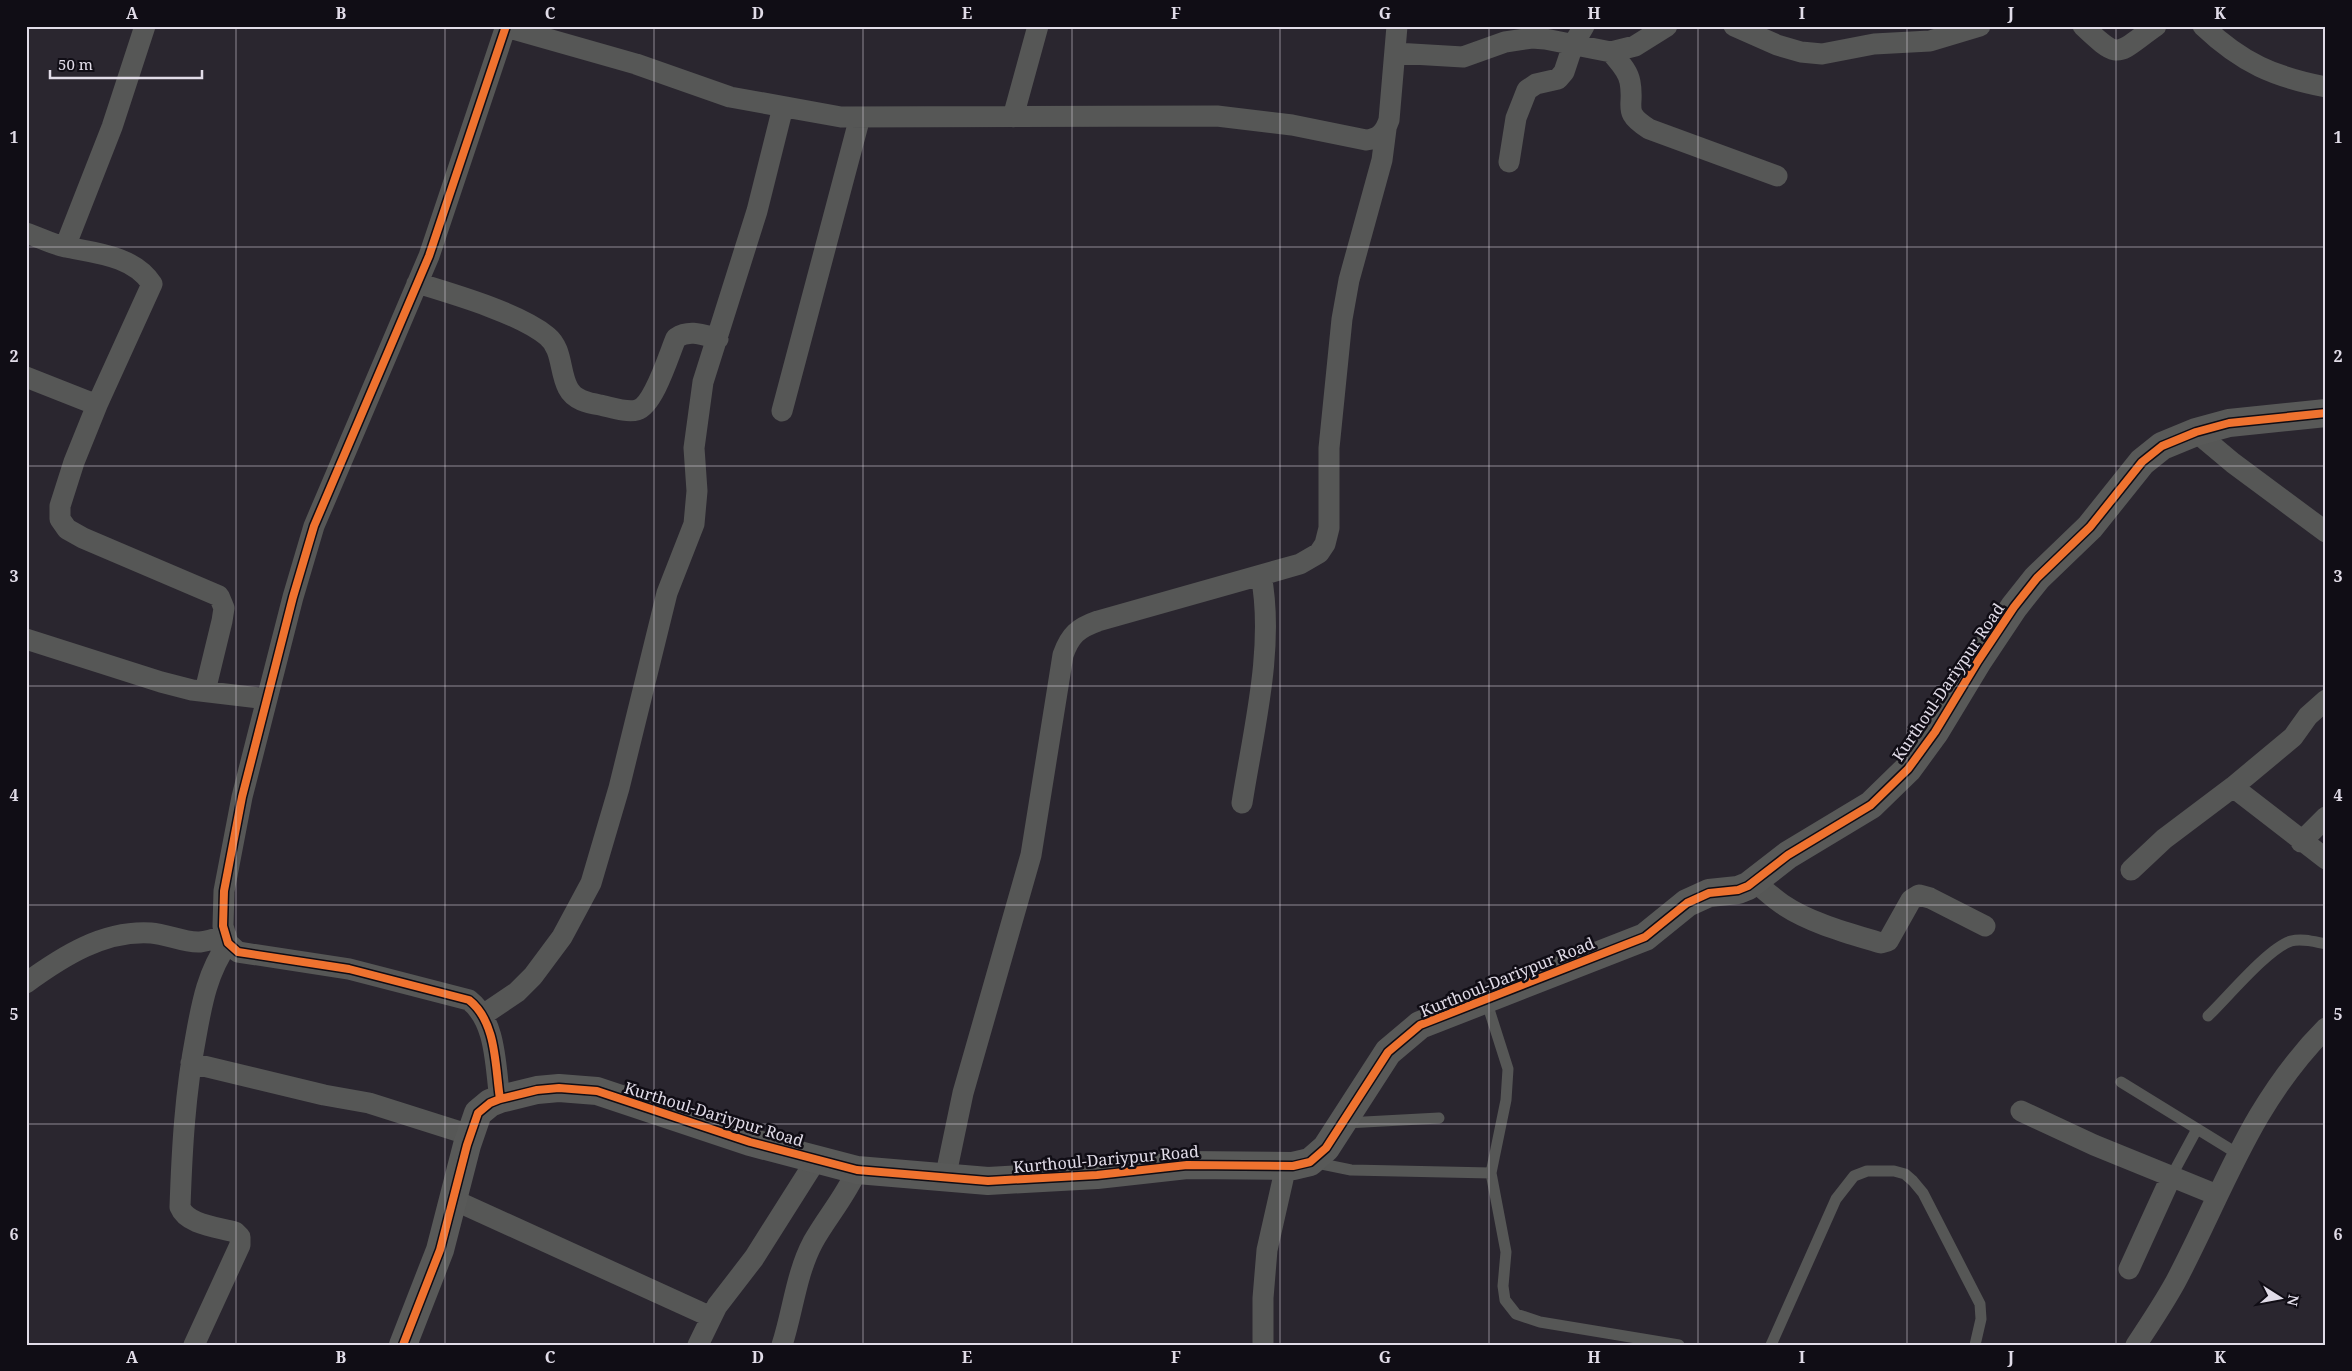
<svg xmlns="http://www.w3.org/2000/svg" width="2352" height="1371" font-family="'Noto Serif',serif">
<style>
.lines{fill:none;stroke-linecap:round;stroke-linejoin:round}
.lane{stroke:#565756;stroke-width:11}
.street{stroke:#565756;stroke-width:21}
.secondary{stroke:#585958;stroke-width:28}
.cycleway-casing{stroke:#100d15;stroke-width:11}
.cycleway{stroke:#ef722f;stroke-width:8}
.grid{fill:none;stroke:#e1dce8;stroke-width:1;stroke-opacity:0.55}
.labels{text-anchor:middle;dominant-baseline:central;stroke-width:5;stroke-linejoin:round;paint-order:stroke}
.street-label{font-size:16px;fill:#e1dce8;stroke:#100d15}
.neatline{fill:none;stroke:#e1dce8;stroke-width:2}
.grid-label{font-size:16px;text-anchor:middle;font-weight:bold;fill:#e1dce8}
</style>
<rect width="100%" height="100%" fill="#2a262f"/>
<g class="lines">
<path class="lane" d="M1486 1000 1508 1069 1506 1100 1491 1173 1506 1252 1503 1286 1505 1300 1516 1314 1540 1322 1679 1345
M2208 1016C2227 998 2268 948 2291 941 2303 938 2315 942 2326 944
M2121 1082 2238 1154
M1346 1123 1439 1118
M1312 1162 1351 1170 1491 1173
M2171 1177 2197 1129
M1771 1345 1836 1199 1854 1176 1867 1171H1894L1905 1174 1913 1181 1923 1193 1980 1304 1981 1319 1975 1345"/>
<path class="street" d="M1734 26 1777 45 1801 52 1822 54 1874 44 1930 41 1980 26
M2083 26C2121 62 2116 54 2156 26
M2203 26C2242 63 2274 77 2326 87
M506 27 636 64 730 97 841 117 1217 116 1292 125 1366 140C1379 139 1385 132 1389 120L1397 26
M1611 52C1618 61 1628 70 1630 82 1635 108 1621 111 1649 129L1777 176
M1395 53 1463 57 1505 42 1532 38 1545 39 1611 52 1635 46 1667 26
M1013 117 1038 26
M1509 162 1516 118 1527 90 1536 84 1558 79 1564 72 1573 45 1584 26
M26 233C39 237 53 245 66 247 96 253 134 256 152 284L97 405 74 462 60 506V519L67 529 83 538 219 596 224 608 222 621 205 691
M65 247 112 127 145 26
M417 283C453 294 519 313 547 336 563 349 559 371 568 388 574 400 588 403 600 405 610 407 627 413 637 410 654 405 669 354 676 338 690 329 703 335 718 339
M26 377 97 405
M782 411 860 117
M2196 432 2233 463 2326 532
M26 639 161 682 192 690 267 699
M2233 787 2326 859
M1242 803C1253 732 1275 647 1261 575
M2301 842 2326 817
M2131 870 2164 839 2233 787 2293 737 2308 716 2326 700
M1754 881C1763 889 1772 897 1782 904 1810 923 1848 933 1881 943L1888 941 1911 900 1919 895 1930 898 1985 926
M26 983C63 956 104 930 151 933 167 934 184 943 200 942 209 941 217 938 226 935
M483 1015 517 992 533 976 562 937 591 883 619 788 667 593 694 524 697 491 694 448 703 382 757 211 783 107
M191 1063 324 1095 369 1103 470 1135
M500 1099C495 1067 497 1022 469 1000L349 969 238 952 228 943 223 926 224 891 242 797 293 597 314 526 429 256 506 26
M2021 1111 2094 1145 2217 1195
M945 1179 963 1093 1031 855 1063 655C1070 635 1078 628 1098 621L1300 564 1319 553 1325 544 1329 528V448L1342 319 1349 280 1382 160 1386 129
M454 1200 711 1317
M2129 1269 2171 1177
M194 1345 240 1245V1237L235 1232C218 1227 187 1225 180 1207 182 1149 185 1093 196 1036 202 1002 208 971 228 943
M698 1345 717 1306 754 1258 816 1160
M782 1345C793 1311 796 1274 813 1242 827 1217 845 1197 857 1170
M1263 1345V1298L1267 1250 1286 1166
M2136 1345C2150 1324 2164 1303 2176 1281 2224 1190 2251 1103 2326 1028"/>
<path class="secondary" d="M403 1345 440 1250 467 1145 478 1113 490 1103 500 1099 537 1090 559 1088 597 1091 750 1142 857 1170 988 1181 1097 1175 1187 1165 1293 1166 1310 1162 1326 1148 1388 1052 1420 1025 1645 937 1687 903 1709 893 1738 890 1748 886 1788 855 1871 805 1908 769 1935 732 1978 661 2014 607 2037 578 2090 527 2142 462 2162 446 2196 432 2229 423 2326 413"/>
<defs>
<path id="cycleway" d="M500 1099C495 1067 497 1022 469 1000L349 969 238 952 228 943 223 926 224 891 242 797 293 597 314 526 429 256 506 26
M403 1345 440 1250 467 1145 478 1113 490 1103 500 1099 537 1090 559 1088 597 1091 750 1142 857 1170 988 1181 1097 1175 1187 1165 1293 1166 1310 1162 1326 1148 1388 1052 1420 1025 1645 937 1687 903 1709 893 1738 890 1748 886 1788 855 1871 805 1908 769 1935 732 1978 661 2014 607 2037 578 2090 527 2142 462 2162 446 2196 432 2229 423 2326 413"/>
</defs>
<use href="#cycleway" class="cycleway-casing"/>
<use href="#cycleway" class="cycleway"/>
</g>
<path class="grid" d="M236 26V1345M445 26V1345M654 26V1345M863 26V1345M1072 26V1345M1280 26V1345M1489 26V1345M1698 26V1345M1907 26V1345M2116 26V1345M26 247H2326M26 466H2326M26 686H2326M26 905H2326M26 1124H2326"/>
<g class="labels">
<g class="street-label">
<text transform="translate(1948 682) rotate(-56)">Kurthoul-Dariypur Road</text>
<text transform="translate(1507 977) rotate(-22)">Kurthoul-Dariypur Road</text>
<text transform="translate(714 1114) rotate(17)">Kurthoul-Dariypur Road</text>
<text transform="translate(1106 1159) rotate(-5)">Kurthoul-Dariypur Road</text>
</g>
</g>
<rect width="2352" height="1371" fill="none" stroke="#100d15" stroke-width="55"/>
<g transform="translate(2280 1298) rotate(101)" stroke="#100d15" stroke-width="4" paint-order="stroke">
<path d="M0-4L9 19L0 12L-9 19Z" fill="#e1dce8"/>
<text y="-8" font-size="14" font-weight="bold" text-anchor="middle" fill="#e1dce8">N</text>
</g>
<path d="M50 70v8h152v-8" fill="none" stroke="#e1dce8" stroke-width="2.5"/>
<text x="58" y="70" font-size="15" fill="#e1dce8" stroke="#100d15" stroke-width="4" paint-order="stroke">50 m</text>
<rect x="28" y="28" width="2296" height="1316" class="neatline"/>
<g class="grid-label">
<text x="132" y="19">A</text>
<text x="341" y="19">B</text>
<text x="550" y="19">C</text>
<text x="758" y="19">D</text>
<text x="967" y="19">E</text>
<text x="1176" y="19">F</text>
<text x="1385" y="19">G</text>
<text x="1594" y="19">H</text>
<text x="1802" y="19">I</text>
<text x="2011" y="19">J</text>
<text x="2220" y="19">K</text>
<text x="14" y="143">1</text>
<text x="2338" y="143">1</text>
<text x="14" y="362">2</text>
<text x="2338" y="362">2</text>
<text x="14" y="582">3</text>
<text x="2338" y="582">3</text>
<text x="14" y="801">4</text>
<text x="2338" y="801">4</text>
<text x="14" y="1020">5</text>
<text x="2338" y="1020">5</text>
<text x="14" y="1240">6</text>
<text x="2338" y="1240">6</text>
<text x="132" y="1363">A</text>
<text x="341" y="1363">B</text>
<text x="550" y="1363">C</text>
<text x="758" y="1363">D</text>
<text x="967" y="1363">E</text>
<text x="1176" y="1363">F</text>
<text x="1385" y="1363">G</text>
<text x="1594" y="1363">H</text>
<text x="1802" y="1363">I</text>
<text x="2011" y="1363">J</text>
<text x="2220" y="1363">K</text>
</g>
</svg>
